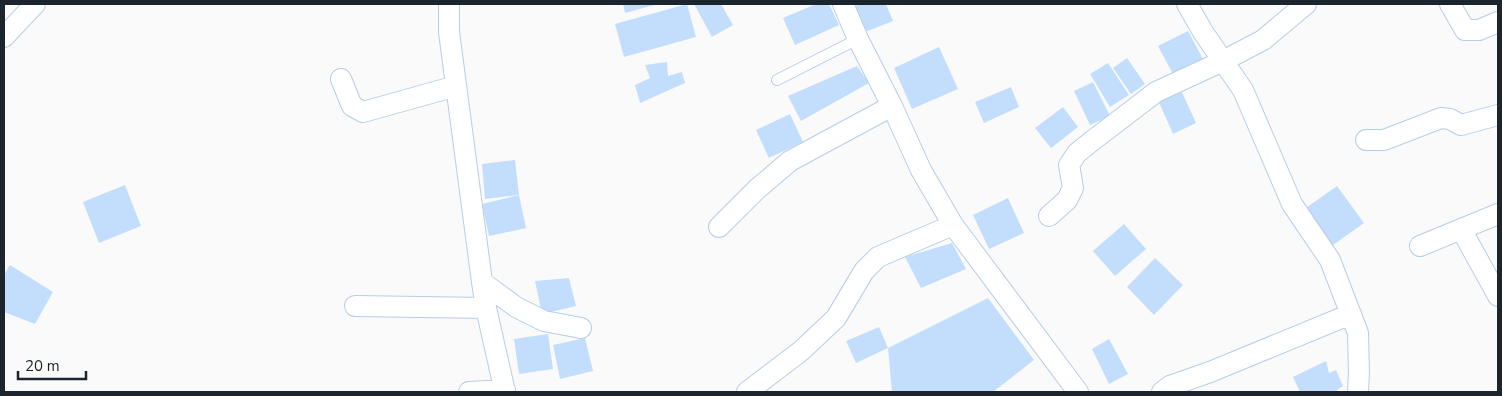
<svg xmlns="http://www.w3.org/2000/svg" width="1502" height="396" font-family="'Nunito Sans',sans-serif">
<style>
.building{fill:#c3defd}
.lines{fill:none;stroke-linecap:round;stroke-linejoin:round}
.service-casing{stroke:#b7cde6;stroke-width:12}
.minor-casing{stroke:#b7cde6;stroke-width:22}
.service{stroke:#fff;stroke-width:10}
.minor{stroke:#fff;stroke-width:20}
</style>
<rect width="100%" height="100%" fill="#fafafa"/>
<path class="building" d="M623 4H658L625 13Z
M687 4 696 37 624 57 615 24Z
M694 4H721L733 25 712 37Z
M816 4H829L839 25 795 45 783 18Z
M861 4H886L893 21 865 32 855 6Z
M1188 31 1203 59 1173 74 1158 46Z
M939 47 958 89 912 109 894 68Z
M1127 58 1145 84 1131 94 1113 68Z
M667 62 668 76 682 72 685 83 640 103 635 85 650 78 645 65Z
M1108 63 1129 95 1110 107 1090 74Z
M857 66 869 83 801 121 788 96Z
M1093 82 1110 116 1090 125 1074 91Z
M1011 87 1019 107 984 123 975 102Z
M1181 90 1196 123 1173 134 1158 100Z
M1063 107 1078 127 1051 148 1035 128Z
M790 114 803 142 769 158 756 130Z
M515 160 519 195 485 199 482 164Z
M125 185 141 226 99 243 83 202Z
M1337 186 1364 223 1333 245 1306 208Z
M519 195 526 228 489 236 482 204Z
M1008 198 1024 233 989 249 973 215Z
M1124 224 1146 249 1115 276 1093 251Z
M952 243 966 269 921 288 905 257Z
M1155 258 1183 285 1154 315 1127 287Z
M10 265 53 292 35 324 4 312V275Z
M569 278 576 306 542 314 535 281Z
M988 298 1034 360 993 392H892L888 348Z
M879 327 888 348 856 363 846 341Z
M548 334 553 369 519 374 514 339Z
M585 338 593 371 560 379 553 345Z
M1109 339 1128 374 1109 384 1092 349Z
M1326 361 1329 373 1336 370 1343 386 1337 390V392H1300L1293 377Z"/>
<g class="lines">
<defs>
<path id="service" d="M777 80 858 39"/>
<path id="minor" d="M449 4V32L482 282 486 308 505 392
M843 4 858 39 892 106 921 170 953 225 1078 392
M1187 4 1203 32 1243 90 1292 204 1330 260 1358 333 1359 372 1358 392
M1450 4 1465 30H1479L1498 22
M4 37 35 4
M341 79 352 106 363 112 456 86
M1366 140H1384L1441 118 1450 119 1461 125 1498 115
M1049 216 1067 200 1073 188 1069 165 1077 153 1092 141 1156 92 1223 61 1263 40 1306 4
M719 227 757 189 790 161 892 106
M1461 229 1498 296
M1420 246 1498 214
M482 282 516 307 544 321 581 328
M355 306 486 308
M469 392 505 390
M747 392 801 351 836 318 864 271 878 257 953 225
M1162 392 1170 386 1210 372 1351 314"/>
</defs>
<use href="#service" class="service-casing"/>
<use href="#minor" class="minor-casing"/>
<use href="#service" class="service"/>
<use href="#minor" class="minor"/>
</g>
<rect width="1502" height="396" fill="none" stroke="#1c242d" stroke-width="10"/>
<path d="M18 371v8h68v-8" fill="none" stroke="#1c242d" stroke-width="2.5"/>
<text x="25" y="371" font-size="15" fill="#1c242d" stroke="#fafafa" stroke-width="4" paint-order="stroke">20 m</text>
</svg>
